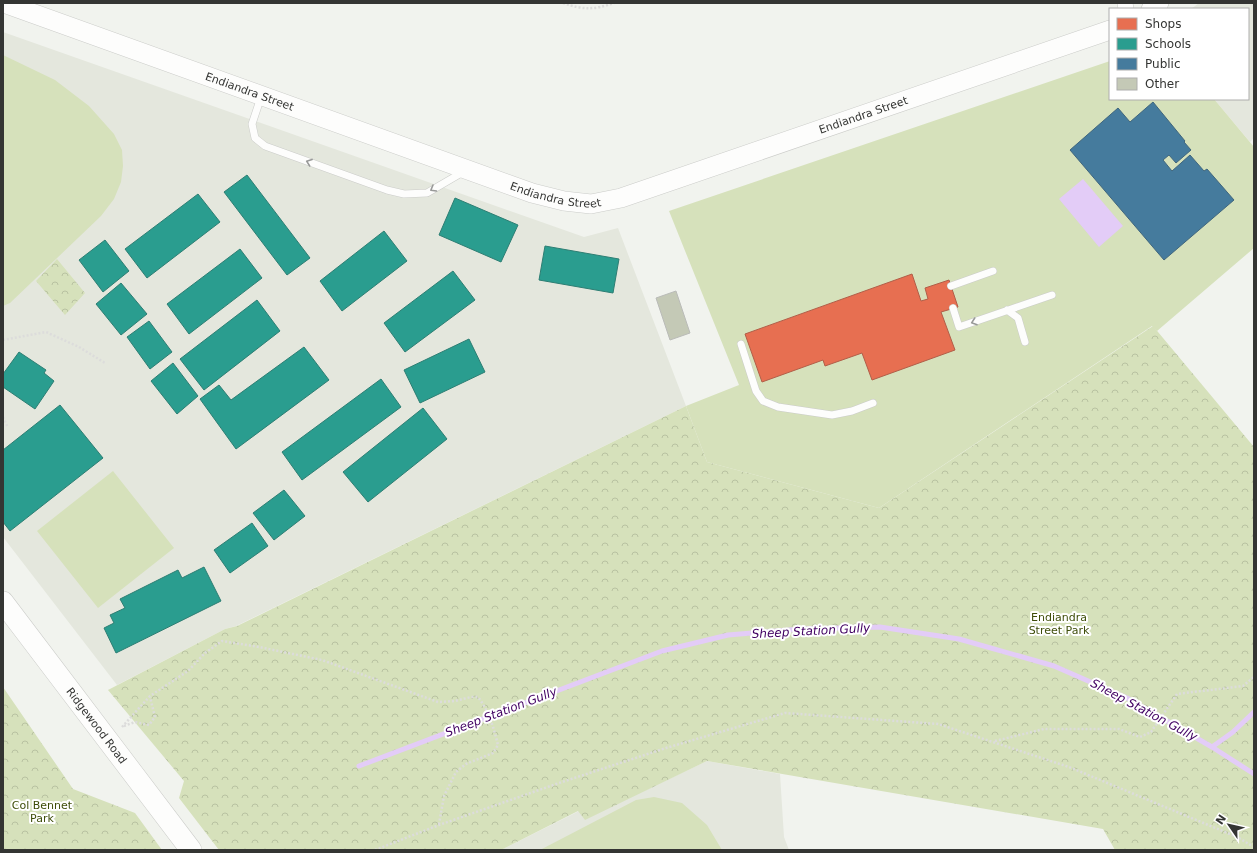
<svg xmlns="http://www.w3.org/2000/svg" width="1257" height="853" font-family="'DejaVu Sans',sans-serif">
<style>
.built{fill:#e4e7dd}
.grass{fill:#d6e1bb}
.forest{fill:url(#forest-crowns)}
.water{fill:#e3ccf7}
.shops{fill:#e76f51;stroke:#b15e48}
.schools{fill:#2a9d8f;stroke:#2d7e73}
.public{fill:#457b9d;stroke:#40667d}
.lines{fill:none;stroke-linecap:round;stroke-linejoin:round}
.stream{stroke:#e3ccf7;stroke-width:5}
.building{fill:#c4c9b6;stroke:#babbb8}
.service-casing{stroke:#cbccc9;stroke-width:8}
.minor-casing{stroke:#cbccc9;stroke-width:16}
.tertiary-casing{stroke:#cbccc9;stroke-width:20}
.secondary-casing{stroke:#cbccc9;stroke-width:22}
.path{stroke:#dcdcdb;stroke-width:2.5;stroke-dasharray:2 2;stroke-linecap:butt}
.service{stroke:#fdfdfc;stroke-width:7}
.minor{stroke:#fdfdfc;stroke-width:15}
.tertiary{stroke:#fdfdfc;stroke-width:19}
.secondary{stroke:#fdfdfc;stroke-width:21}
.oneway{stroke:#989998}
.labels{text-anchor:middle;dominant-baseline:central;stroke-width:4;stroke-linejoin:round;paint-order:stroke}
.street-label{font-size:11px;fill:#343533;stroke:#fff}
.park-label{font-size:11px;fill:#3e4d09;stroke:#fff}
.water-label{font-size:12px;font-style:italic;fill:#410062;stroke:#fff}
</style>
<defs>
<pattern id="forest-crowns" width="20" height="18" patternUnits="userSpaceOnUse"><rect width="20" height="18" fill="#d6e1bb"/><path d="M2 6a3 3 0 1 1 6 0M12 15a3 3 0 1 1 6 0" fill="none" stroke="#b8c2a1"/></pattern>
</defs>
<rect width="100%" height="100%" fill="#f1f3ee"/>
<path class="built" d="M1199 3H1254V138L1250 142 1214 99H1248V9H1191Z
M3 32 584 237 618 228 686 406 236 626 225 629 117 685 3 537Z
M707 761 780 774 784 837 789 850H501L579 811 585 819Z"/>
<path class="grass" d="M3 55 55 80 89 106 114 134 122 150 123 166 121 182 114 199 101 216 10 303 3 306Z
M1110 61V99H1214L1254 147V248L1157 331 1152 326 879 508 707 462 686 406 739 385 669 211Z
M113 471 174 548 98 608 37 531Z
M654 797 682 803 707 825 722 850H540L636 800Z"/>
<path class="forest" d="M57 259 85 293 65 315 36 281Z
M1153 326 1254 447V850H1115L1103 829 707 761 585 820 578 811 501 850H219L179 798 184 781 108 690 225 629 237 626 686 406 707 462 879 508Z
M3 687 73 789 135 813 162 850H3Z"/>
<path class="water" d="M1083 179 1123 226 1099 247 1059 199Z"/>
<path class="shops" d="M912 274 921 301 928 299 925 288 949 280 958 307 941 312 955 350 872 380 862 353 825 366 823 360 762 382 745 334Z"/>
<path class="schools" d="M247 175 310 258 287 275 224 192Z
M198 194 220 222 147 278 125 249Z
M455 198 518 225 501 262 439 235Z
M384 231 407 261 342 311 320 281Z
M105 240 129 271 103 292 79 260Z
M545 246 619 259 613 293 539 280Z
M240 249 262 278 189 334 167 304Z
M453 271 475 300 405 352 384 323Z
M121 283 147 314 121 335 96 304Z
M257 300 280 331 204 390 180 359Z
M149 321 172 352 150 369 127 337Z
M469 339 485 372 420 403 404 370Z
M304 347 329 380 236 449 200 399 219 385 231 400Z
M19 352 46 370 44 373 54 381 35 409 3 387V374Z
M173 363 198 396 177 414 151 381Z
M381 379 401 407 302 480 282 452Z
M60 405 103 458 10 531 3 522V450Z
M423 408 447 439 368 502 343 472Z
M284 490 305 516 274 540 253 513Z
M252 523 268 546 230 573 214 550Z
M204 567 221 601 116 653 104 628 114 623 110 615 125 608 120 599 178 570 182 578Z"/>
<path class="public" d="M1153 102 1185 141 1184 142 1191 150 1176 163 1169 155 1163 160 1172 171 1190 155 1204 171 1207 169 1234 200 1164 260 1070 150 1118 108 1130 122Z"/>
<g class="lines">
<path class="stream" d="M1212 747 1233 732 1254 712
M359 766 662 651 728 635 801 629 880 627 959 639 1054 666 1127 698 1212 747 1254 774"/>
</g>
<path class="building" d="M676 291 690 333 670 340 656 298Z"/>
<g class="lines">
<defs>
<path id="service" d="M261 97 252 124 255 138 265 146 387 190 404 194 427 193 463 172
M951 286 993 271
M953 308 959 327 1052 295
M1007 310 1018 318 1025 342
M741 344 756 391 763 401 778 407 832 415 852 411 873 403"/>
<path id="minor" d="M1125 3 1126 9"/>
<g id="tertiary">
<path id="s1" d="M4 3 532 193 564 201 591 204 621 198 1110 30"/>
<path d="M1151 9 1159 3"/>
</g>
<g id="secondary">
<path id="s2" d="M3 602 191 850"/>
</g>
</defs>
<use href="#service" class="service-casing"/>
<use href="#minor" class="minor-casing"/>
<use href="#tertiary" class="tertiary-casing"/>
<use href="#secondary" class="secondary-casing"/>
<path class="path" d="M563 3C584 10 593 10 614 3
M3 340 46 332 79 347 105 363
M3 417 8 428
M124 726 135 722 149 725 155 717 150 697
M122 727 150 696 188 671 205 653 222 641 259 647 322 660 438 702 455 701 471 697H478C489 711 494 729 498 745L493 753 466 764 456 772 444 796 439 824
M995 741 1044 729H1119L1140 737 1151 732 1177 694 1243 686 1254 677
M375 850 439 825 559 783 666 748 785 713 938 724 1069 767 1237 837 1254 847"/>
<use href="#service" class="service"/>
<use href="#minor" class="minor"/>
<use href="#tertiary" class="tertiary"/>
<use href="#secondary" class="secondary"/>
</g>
<defs><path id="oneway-chevron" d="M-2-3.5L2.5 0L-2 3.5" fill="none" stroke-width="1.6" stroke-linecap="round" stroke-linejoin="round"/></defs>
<g class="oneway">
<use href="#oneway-chevron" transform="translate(309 162) rotate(-160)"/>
<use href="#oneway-chevron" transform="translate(433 189) rotate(150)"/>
<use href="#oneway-chevron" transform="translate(974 322) rotate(161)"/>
</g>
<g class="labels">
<g class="street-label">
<text stroke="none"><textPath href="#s1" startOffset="261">Endiandra Street</textPath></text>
<text stroke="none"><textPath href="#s1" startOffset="908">Endiandra Street</textPath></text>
<text stroke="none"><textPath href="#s1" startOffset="585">Endiandra Street</textPath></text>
<text stroke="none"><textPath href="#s2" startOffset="155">Ridgewood Road</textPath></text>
</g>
<g class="park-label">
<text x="1059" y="617">Endiandra<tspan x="1059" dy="13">Street Park</tspan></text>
<text x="42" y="805">Col Bennet<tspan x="42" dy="13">Park</tspan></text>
</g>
<g class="water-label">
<text transform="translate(811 631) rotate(-3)">Sheep Station Gully</text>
<text transform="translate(1144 710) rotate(28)">Sheep Station Gully</text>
<text transform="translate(501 712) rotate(-21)">Sheep Station Gully</text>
</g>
</g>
<rect width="1257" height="853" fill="none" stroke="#343533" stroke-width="8"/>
<rect x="1109" y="8" width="140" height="92" fill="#ffffff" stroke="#aeaead"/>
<rect x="1117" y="18" width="20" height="12" fill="#e76f51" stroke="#aeaead"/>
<text x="1145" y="28" font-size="12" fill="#343533">Shops</text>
<rect x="1117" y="38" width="20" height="12" fill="#2a9d8f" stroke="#aeaead"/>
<text x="1145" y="48" font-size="12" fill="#343533">Schools</text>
<rect x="1117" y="58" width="20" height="12" fill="#457b9d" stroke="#aeaead"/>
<text x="1145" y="68" font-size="12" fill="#343533">Public</text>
<rect x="1117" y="78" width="20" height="12" fill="#c4c9b6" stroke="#aeaead"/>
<text x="1145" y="88" font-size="12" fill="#343533">Other</text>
<g transform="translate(1229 825) rotate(304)" stroke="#ffffff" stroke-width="3" paint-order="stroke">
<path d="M0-3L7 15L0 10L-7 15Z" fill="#343533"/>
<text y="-6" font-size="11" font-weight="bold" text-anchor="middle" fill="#343533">N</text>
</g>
</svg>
